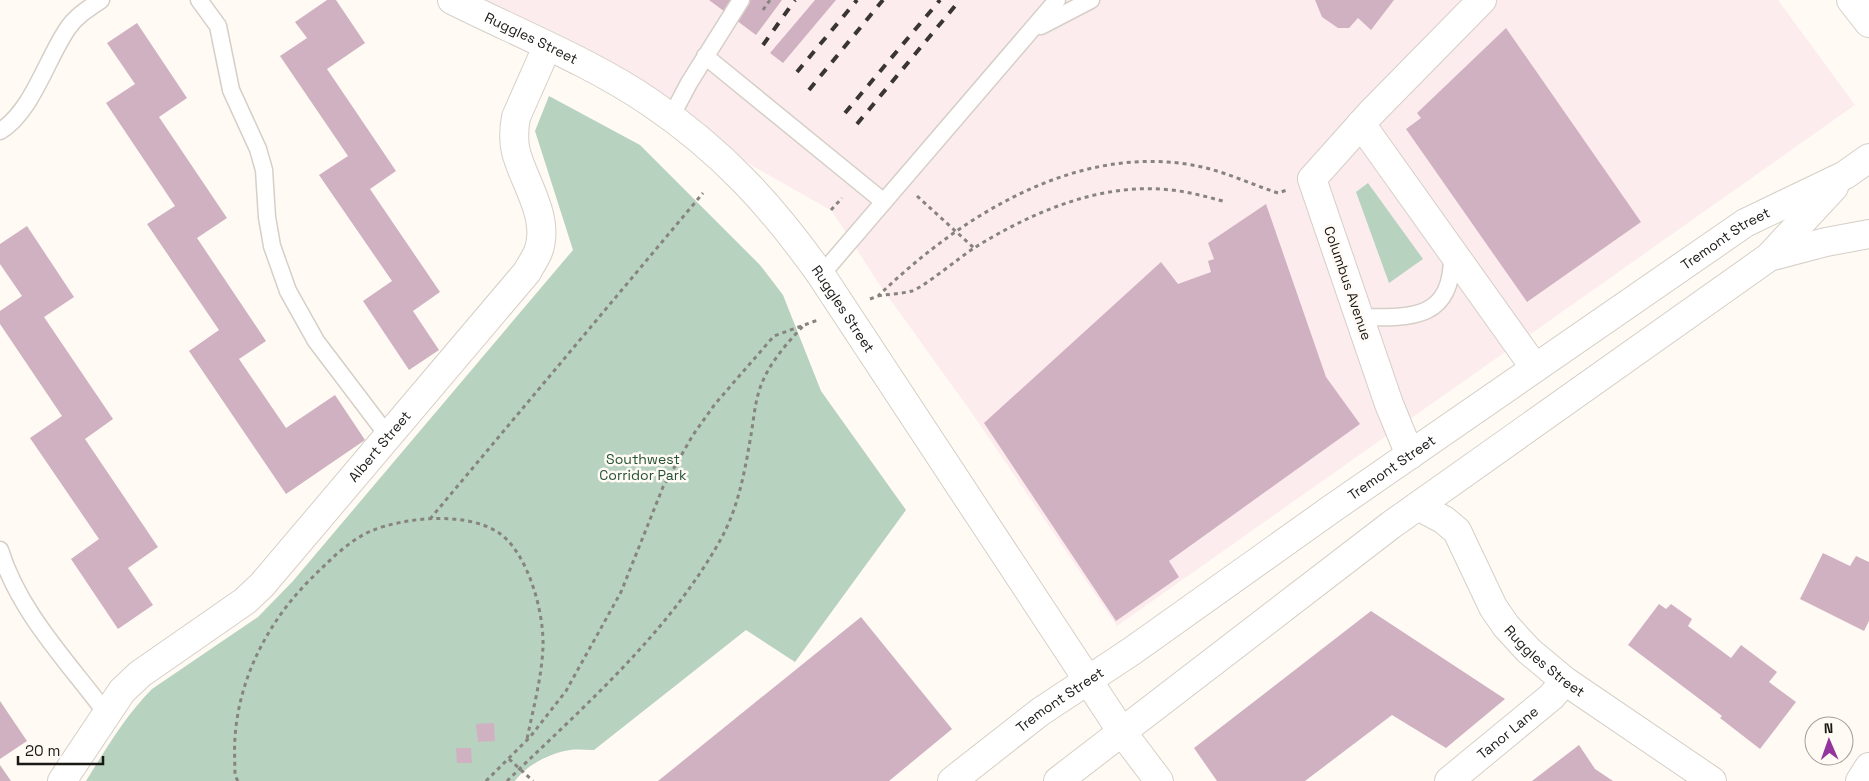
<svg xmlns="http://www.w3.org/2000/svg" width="1869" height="781" font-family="'Space Grotesk',sans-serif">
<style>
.education{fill:#fdeced}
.green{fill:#b7d2be}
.building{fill:#d0b1c1}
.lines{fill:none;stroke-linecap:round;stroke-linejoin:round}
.service-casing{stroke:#d5cfc7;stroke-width:19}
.minor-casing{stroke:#d5cfc7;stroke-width:30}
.secondary-casing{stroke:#d5cfc7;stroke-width:30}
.primary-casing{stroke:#d5cfc7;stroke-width:30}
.path{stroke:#87847f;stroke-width:3;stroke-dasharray:4 4;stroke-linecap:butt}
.service{stroke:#fff;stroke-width:16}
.minor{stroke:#fff;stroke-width:28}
.secondary{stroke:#fff;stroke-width:28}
.primary{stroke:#fff;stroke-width:28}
.rail{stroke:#383532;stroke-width:4;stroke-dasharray:9 9;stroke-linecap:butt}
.labels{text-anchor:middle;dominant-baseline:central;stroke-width:5;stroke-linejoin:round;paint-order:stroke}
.street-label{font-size:14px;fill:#1b1916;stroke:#fffaf4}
.park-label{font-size:14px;fill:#235133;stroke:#fffaf4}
</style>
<rect width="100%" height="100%" fill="#fffaf4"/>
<path class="education" d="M452 0H1778L1855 105 1117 626 974 416 879 284 832 211 688 129Z"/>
<path class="green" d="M549 96 640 145 760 265 783 295 821 391 906 510 795 662 746 630 594 750C586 750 578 749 570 750 552 752 525 766 515 781H86C106 749 125 716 152 689L258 617 293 581 573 250 535 131Z
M1368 183 1423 259 1389 283 1356 192Z"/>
<path class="building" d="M327 0H336L365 43 327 69 396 171 370 189 440 292 413 311 439 350 409 370 363 301 392 281 319 175 348 156 280 56 307 38 295 22Z
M709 0H782L756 35Z
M815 0H836L783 63 770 53Z
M1315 0H1394L1371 30 1358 18 1349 28H1338L1322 17Z
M137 23 187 98 159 117 227 218 197 238 266 341 239 359 286 428 335 395 365 440 286 494 189 351 219 330 147 224 175 206 106 103 135 84 107 43Z
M1506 28 1641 222 1527 302 1406 129 1421 118 1417 113Z
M1266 204 1326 377 1360 424 1169 561 1179 577 1116 621 984 423 1161 262 1178 284 1211 272 1208 261 1214 259 1208 243Z
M27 226 74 297 44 317 113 419 85 439 158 547 128 568 153 605 118 629 71 559 99 539 30 438 62 416 0 324V311L22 296 0 264V244Z
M1823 553 1850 566 1856 556 1869 562V621L1864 631 1800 599Z
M1659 604 1666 609 1671 604 1692 619 1688 626 1731 658 1741 645 1777 672 1769 682 1796 702 1760 749 1720 718 1722 716 1628 645Z
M1371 611 1505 699 1446 748 1392 715 1305 781H1217L1194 748Z
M861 617 952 729 889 781H658Z
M0 701 27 741 0 759Z
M494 723 495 741 478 742 476 724Z
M1579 745 1595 769 1613 781H1532Z
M456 748H471L472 763H457Z
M0 765 11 781H0Z"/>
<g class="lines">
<defs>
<path id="service" d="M199 0 218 26 231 90 258 149 264 170 267 217 272 246 288 291 316 341 388 436
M1041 26 1091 0
M705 56 884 202
M671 117 689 83 741 0
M0 131C32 112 47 58 68 28 76 16 89 8 101 0
M821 275 1057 0
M1359 317C1412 318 1453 320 1452 254
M0 550C19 612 68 662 106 713"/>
<g id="minor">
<path d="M1361 124 1535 368"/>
<path d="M1410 455 1389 404 1312 179 1371 113 1482 0"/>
<path d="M1122 732 1159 781"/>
<path id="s1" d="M62 781 122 691 140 674 245 601 262 585 527 272C530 266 535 259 538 252 551 218 524 183 516 152 513 140 514 128 516 117L547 47"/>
<path id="s2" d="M1449 781 1551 697 1565 681"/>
<path d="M1860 781 1869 767"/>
</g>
<g id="secondary">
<path id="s3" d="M452 0C516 32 593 63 651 103 722 151 772 206 821 275L1122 732"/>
<path id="s4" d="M1418 506 1444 520 1457 531 1493 607 1506 626 1529 651 1565 681 1712 781"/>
</g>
<g id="primary">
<path d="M1851 0 1869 23"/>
<path d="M1769 257 1826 242 1869 234"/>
<path id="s5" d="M952 781 1040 712 1132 651 1330 510 1745 223 1845 175 1869 158"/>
<path d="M1058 781 1391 525 1769 257 1834 187"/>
</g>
</defs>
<use href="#service" class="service-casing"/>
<use href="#minor" class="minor-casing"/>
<use href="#secondary" class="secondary-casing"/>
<use href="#primary" class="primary-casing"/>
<path class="path" d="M763 10 770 0
M917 196 974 248
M831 210 842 198
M878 296C889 294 901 294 912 291 924 287 960 257 974 248 1032 212 1101 182 1171 190 1190 192 1208 197 1226 202
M870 299 878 296C959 218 1073 144 1192 165 1222 170 1250 184 1278 193L1287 190
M430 519 703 193
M509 759 533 781
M238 781 235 776C235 763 234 750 235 738 239 673 273 613 320 570 335 555 351 540 371 531 405 517 467 511 499 533 528 553 544 612 543 646 542 677 533 709 527 739
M486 781 530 737 566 691 621 592 663 487 693 435 715 404 774 336 818 320
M507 781C584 706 670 632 722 537 739 505 745 470 751 435 754 418 755 399 762 383 770 362 789 341 804 325"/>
<use href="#service" class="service"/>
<use href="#minor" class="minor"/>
<use href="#secondary" class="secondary"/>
<use href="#primary" class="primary"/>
<path class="rail" d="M763 45 795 0
M797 72 857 0
M809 90 883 0
M845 113 940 0
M857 124 960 0"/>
</g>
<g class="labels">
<g class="street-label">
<text stroke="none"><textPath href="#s3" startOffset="88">Ruggles Street</textPath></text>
<text stroke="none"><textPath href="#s5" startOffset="945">Tremont Street</textPath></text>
<text transform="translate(1348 283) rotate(71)">Columbus Avenue</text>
<text stroke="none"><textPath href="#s3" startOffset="508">Ruggles Street</textPath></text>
<text stroke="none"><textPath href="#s1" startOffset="466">Albert Street</textPath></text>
<text stroke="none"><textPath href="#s5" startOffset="540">Tremont Street</textPath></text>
<text stroke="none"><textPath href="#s4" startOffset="206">Ruggles Street</textPath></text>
<text stroke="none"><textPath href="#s5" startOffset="135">Tremont Street</textPath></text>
<text stroke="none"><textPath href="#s2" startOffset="76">Tanor Lane</textPath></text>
</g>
<g class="park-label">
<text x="643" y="459">Southwest<tspan x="643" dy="16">Corridor Park</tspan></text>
</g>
</g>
<g transform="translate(1829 741) rotate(358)"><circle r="24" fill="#fffaf4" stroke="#a4a09b"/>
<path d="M0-4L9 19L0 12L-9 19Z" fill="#95349c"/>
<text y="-8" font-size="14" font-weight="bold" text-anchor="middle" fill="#1b1916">N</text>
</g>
<path d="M18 756v8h85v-8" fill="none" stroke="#1b1916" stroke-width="2.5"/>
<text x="25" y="756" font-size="15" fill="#1b1916" stroke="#fffaf4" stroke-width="4" paint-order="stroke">20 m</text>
</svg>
